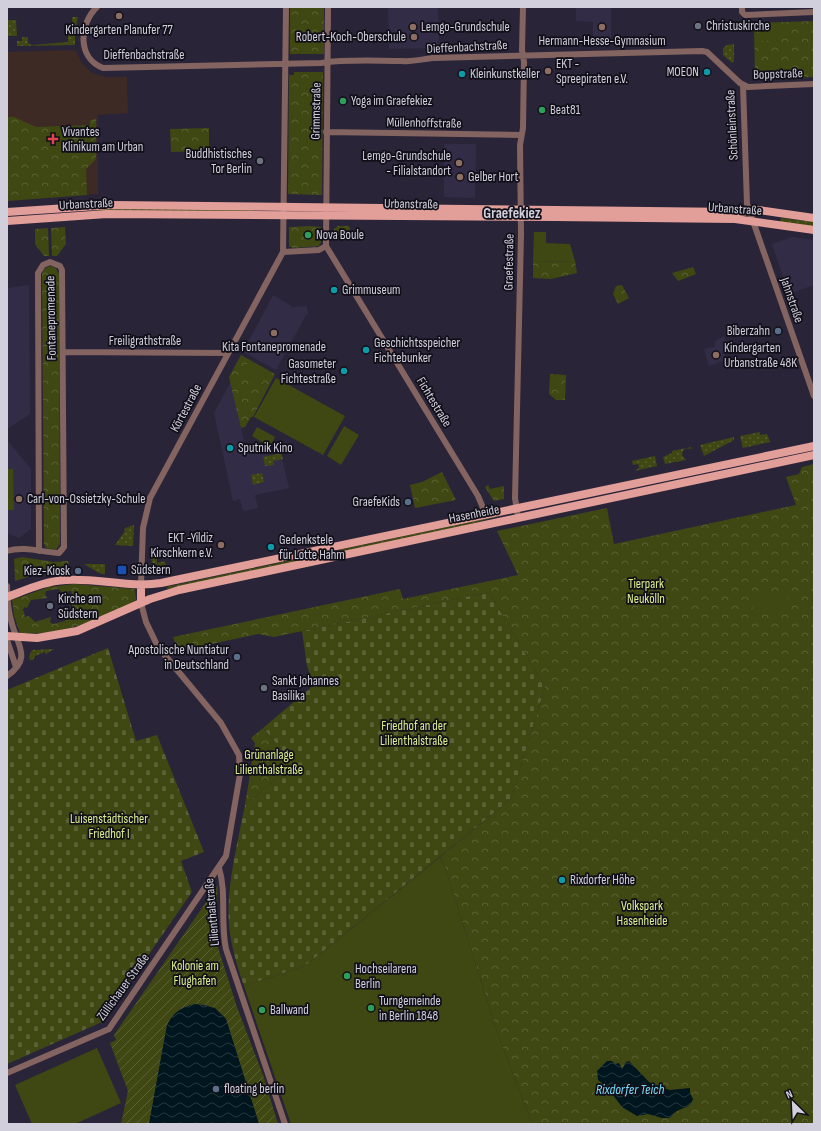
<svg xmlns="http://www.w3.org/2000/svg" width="821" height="1131" font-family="'Sofia Sans Condensed',sans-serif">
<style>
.built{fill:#332c47}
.medical{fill:#3d2a24}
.grass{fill:url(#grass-dots)}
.cemetery{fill:url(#cemetery-stones)}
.park{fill:url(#park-crowns);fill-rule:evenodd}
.garden{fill:url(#garden-furrows)}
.pitch{fill:#3f4812}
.water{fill:url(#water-waves)}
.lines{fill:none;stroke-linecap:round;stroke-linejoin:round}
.minor{stroke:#846460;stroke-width:6}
.major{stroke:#e29e98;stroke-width:8}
.education-dot{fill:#8d6e63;stroke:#110f18;stroke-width:1.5}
.worship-dot{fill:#6b7280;stroke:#110f18;stroke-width:1.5}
.culture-dot{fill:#0f9aa8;stroke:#110f18;stroke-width:1.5}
.leisure-dot{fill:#2e9e5b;stroke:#110f18;stroke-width:1.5}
.health-dot{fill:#e0444e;stroke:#110f18;stroke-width:1.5}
.service-dot{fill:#5c6f8a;stroke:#110f18;stroke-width:1.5}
.transit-dot{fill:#1a4fb4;stroke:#110f18;stroke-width:1.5}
.labels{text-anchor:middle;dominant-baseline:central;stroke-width:3.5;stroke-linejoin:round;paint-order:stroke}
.poi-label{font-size:13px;fill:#d2cfdd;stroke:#110f18;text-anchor:start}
.street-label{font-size:13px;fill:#d2cfdd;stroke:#110f18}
.park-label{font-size:13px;fill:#dbef8c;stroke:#110f18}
.water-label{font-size:14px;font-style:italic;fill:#7adbf9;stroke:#110f18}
.quarter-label{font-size:15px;font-weight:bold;fill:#d2cfdd;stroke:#110f18}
</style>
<defs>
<pattern id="grass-dots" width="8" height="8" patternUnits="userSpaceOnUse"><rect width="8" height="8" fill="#3f4812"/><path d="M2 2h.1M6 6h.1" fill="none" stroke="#5a6134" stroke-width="1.8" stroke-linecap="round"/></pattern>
<pattern id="cemetery-stones" width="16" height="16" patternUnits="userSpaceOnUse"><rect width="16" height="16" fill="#3f4812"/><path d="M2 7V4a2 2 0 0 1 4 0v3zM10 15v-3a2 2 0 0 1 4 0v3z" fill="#5a6134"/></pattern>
<pattern id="park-crowns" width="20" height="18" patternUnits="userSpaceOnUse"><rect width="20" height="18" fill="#3f4812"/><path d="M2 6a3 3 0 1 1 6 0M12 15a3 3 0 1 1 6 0" fill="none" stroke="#5a6134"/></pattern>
<pattern id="garden-furrows" width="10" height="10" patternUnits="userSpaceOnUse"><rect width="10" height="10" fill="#3f4812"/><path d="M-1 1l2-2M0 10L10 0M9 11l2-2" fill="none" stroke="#5a6134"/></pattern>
<pattern id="water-waves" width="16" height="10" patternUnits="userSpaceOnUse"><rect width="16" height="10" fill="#00161f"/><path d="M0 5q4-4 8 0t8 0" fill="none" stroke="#24373f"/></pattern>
</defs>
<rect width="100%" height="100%" fill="#2a2439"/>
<path class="built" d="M388 7H470L438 8 439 48 389 49Z
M576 7H611V43H593V22L576 21Z
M444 144H476L475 198 444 197Z
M792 237 814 240V285L789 294 772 244Z
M29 285 30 414 7 429V288Z
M273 295 293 307 307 306 308 315H306L276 370 243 352Z
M724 336 728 347 724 350 726 360 709 366 704 349 715 347V341Z
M231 381 245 446 271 455 281 453 289 488 255 495 258 508 243 511 240 499 233 501 214 413Z
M7 440 31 469V529L19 538 7 533Z"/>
<path class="medical" d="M75 50 82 63 92 73 106 77H127L128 113 98 115V194L7 201V52Z"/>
<path class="grass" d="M72 17H78L75 31V45L17 46V41H22V37H28V43L32 45 68 42V32H73Z
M7 20H16L17 36H7Z
M734 44V61L732 63 723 55V48L727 45Z
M97 207 254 208V212H98Z
M781 218 814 222V227L780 222Z
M338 226H349L350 229 337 241 333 237 334 229Z
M760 432V435L767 434 770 442 743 448 740 436Z
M734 437V440L704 456 700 445Z
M691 447V449L686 448 683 451 682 455 686 460 665 464 663 457 672 453V451Z
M281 453 283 459 273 461 274 465 265 466 263 457Z
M655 456 657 466 634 471 639 468 638 464 633 465 632 461Z
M262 473 264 482 253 485 251 475Z
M503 515 463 526 168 589 166 587Z
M134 525 133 546 115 545 125 531 124 530 125 528Z
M156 548 157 563 165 561 166 566H159L153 564 150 557V549Z
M84 564H105V574L99 573Z
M54 649 46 654 45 652 35 656 33 660H30L29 657 32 650Z"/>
<path class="cemetery" d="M489 592 545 687 511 799 305 966 244 986C237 966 231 946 229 924 226 886 238 842 245 805L294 764 263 728 314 685 307 666 302 631Z
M108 648 136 741 157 735 204 852 181 861 192 892 102 1022 7 1064V690Z"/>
<path class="park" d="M290 7H324V54H290Z
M814 21V77L762 79 755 75 754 28 757 23Z
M294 72H323L322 195 288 194 289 75H294Z
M7 117H14L36 127 90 125V120L96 119V159L86 169 87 195 7 201Z
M209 128V151L171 152 170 129Z
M310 226 321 227V242L319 246 293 248 289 246V227Z
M65 227 66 244 57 256H52L51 228Z
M48 228 49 256H44L35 244V229Z
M575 261 577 273 551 279 533 278V262Z
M50 266 56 268 59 274 60 544 56 550 46 548 44 544 42 274 44 269Z
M693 267 696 274 678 281 672 273Z
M622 285 629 298 618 304 613 294 616 286Z
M241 355 275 374 253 417H251L245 427 241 428 229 377Z
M550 374 566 375 565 400H556L549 394Z
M814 464V1124H532L496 1029 445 867 440 857 511 799 545 687 489 592 274 637 258 634 178 651 173 637 400 589 403 599 518 575 497 531 607 508 614 544 796 505 786 477 799 474 802 467Z
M442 472 456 500 415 508 410 485 422 482Z
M488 485 490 489 504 486V499L494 501 485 487Z
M22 557 54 562 68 561 69 564 15 581 14 559Z
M74 584 135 589 136 600C100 620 61 636 20 633L14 616 12 600 49 587ZM58 589 62 592 71 591 72 596 70 597 73 609 77 611 76 614 68 616 65 621 53 624 50 622 51 617 35 622 29 616 25 617 23 609 25 607 27 608 31 600 47 598 45 594 46 591Z
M263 728 294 764 245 805 255 743 251 738Z"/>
<path class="garden" d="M218 885 214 935 237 1007 263 1075 278 1124H259L226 1019C208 997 180 1000 167 1025L149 1124H121L128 1091 110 1043 116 1040 114 1035Z"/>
<path class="pitch" d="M781 27V40L759 41V28Z
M758 61H780L781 74H759Z
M534 232H546V243L570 244 575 261 533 262Z
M249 361 269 372 262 383 242 372Z
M276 378 345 416 323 455 254 417Z
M344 426 359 435 341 465 327 456Z
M257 427 275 437 270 447 252 436Z
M7 469H13L14 510H7Z
M785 589 790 607 755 616 750 599Z
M440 857 445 867 496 1029 532 1124H291L244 986 305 966Z
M97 1048 121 1103 75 1124H32L15 1085Z"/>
<path class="water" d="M196 1004 215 1008 226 1019 259 1124H149L167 1025C174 1012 181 1007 196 1004Z
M607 1061H612L615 1064 619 1063 622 1069 626 1062 629 1061 649 1082 659 1087 670 1090 690 1088V1093L693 1099C690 1108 684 1107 677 1111 673 1113 673 1116 669 1118H662L648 1114 637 1116 622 1107 607 1087 598 1080 597 1071Z"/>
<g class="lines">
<path class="minor" d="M97 7C79 24 77 58 103 68L321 63C348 59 375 61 402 61 413 62 423 59 433 58L702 51 707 52 740 83 748 87 814 84
M328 7 326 246 478 496 486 515
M742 7V12L745 15 814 12
M743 85 747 204 814 396
M326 132 521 135
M283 252 319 250 326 246
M63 352 228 353
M518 517 515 498 521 234 520 145 523 128 524 62 522 50 523 7
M7 551C23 546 42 552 59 553L64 547 62 270 60 266 50 262 43 265 38 273 39 551
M141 585 143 528 150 498 283 252 286 7
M7 586C7 599 8 611 12 624 18 646 32 659 7 676
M7 640 16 667
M219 868C227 894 220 922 226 949L285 1124
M7 1073 109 1029 226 856 240 774 239 755 221 723 158 647 146 622 141 603"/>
<path class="major" d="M7 212 112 205 739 212 759 210 814 218
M7 221 107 214 555 217 735 219 814 230
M141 585V603
M7 597C26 590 45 581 66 580 98 578 130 588 161 583L814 446
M7 636 37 638 77 631 150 599 179 590 814 455"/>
</g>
<g class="education-dot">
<circle cx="119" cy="16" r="4"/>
<circle cx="413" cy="27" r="4"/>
<circle cx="602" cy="27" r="4"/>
<circle cx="414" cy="37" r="4"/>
<circle cx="548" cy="71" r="4"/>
<circle cx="459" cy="163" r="4"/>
<circle cx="460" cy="177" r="4"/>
<circle cx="274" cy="333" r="4"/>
<circle cx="716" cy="355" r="4"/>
<circle cx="19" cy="499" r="4"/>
<circle cx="221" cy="545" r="4"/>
</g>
<g class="worship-dot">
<circle cx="698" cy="26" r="4"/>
<circle cx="260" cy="161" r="4"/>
<circle cx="50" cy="606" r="4"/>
<circle cx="264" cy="688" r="4"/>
</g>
<g class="culture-dot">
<circle cx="707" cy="72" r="4"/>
<circle cx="462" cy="74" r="4"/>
<circle cx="334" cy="290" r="4"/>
<circle cx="366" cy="350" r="4"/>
<circle cx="344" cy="371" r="4"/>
<circle cx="230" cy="448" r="4"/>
<circle cx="271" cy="547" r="4"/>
<circle cx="562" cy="880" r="4"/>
</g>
<g class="leisure-dot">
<circle cx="343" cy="101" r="4"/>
<circle cx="542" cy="110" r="4"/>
<circle cx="308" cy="235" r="4"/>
<circle cx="347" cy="976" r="4"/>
<circle cx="371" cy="1008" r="4"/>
<circle cx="262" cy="1010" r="4"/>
</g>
<path class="health-dot" d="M51 133h4v4h4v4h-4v4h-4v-4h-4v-4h4z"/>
<g class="service-dot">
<circle cx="778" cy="331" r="4"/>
<circle cx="408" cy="502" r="4"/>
<circle cx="78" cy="571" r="4"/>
<circle cx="237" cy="657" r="4"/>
<circle cx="216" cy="1089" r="4"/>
</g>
<rect class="transit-dot" x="117" y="565" width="10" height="10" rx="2"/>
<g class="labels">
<g class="poi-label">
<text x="706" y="26">Christuskirche</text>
<text x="421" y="27">Lemgo-Grundschule</text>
<text x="119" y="30" text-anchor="middle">Kindergarten Planufer 77</text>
<text x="406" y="37" text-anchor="end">Robert-Koch-Oberschule</text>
<text x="602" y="41" text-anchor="middle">Hermann-Hesse-Gymnasium</text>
<text x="556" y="64">EKT -<tspan x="556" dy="15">Spreepiraten e.V.</tspan></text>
<text x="699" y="72" text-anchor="end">MOEON</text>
<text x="470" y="74">Kleinkunstkeller</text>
<text x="351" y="101">Yoga im Graefekiez</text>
<text x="550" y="110">Beat81</text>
<text x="62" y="132">Vivantes<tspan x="62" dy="15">Klinikum am Urban</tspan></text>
<text x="252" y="154" text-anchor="end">Buddhistisches<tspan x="252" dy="15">Tor Berlin</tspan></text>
<text x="451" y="156" text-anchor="end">Lemgo-Grundschule<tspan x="451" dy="15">- Filialstandort</tspan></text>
<text x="468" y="177">Gelber Hort</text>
<text x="316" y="235">Nova Boule</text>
<text x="342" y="290">Grimmuseum</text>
<text x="770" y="331" text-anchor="end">Biberzahn</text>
<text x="374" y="343">Geschichtsspeicher<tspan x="374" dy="15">Fichtebunker</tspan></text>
<text x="274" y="347" text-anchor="middle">Kita Fontanepromenade</text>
<text x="724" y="348">Kindergarten<tspan x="724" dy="15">Urbanstraße 48K</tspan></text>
<text x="336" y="364" text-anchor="end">Gasometer<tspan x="336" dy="15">Fichtestraße</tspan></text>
<text x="238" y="448">Sputnik Kino</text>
<text x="27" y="499">Carl-von-Ossietzky-Schule</text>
<text x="400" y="502" text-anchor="end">GraefeKids</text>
<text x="213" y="538" text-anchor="end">EKT -Yildiz<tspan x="213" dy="15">Kirschkern e.V.</tspan></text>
<text x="279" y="540">Gedenkstele<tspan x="279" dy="15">für Lotte Hahm</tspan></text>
<text x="131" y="570">Südstern</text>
<text x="70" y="571" text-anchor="end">Kiez-Kiosk</text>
<text x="58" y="599">Kirche am<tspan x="58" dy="15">Südstern</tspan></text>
<text x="229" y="650" text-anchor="end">Apostolische Nuntiatur<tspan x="229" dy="15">in Deutschland</tspan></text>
<text x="272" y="681">Sankt Johannes<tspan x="272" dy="15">Basilika</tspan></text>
<text x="570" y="880">Rixdorfer Höhe</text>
<text x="355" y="969">Hochseilarena<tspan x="355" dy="15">Berlin</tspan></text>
<text x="379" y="1001">Turngemeinde<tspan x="379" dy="15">in Berlin 1848</tspan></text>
<text x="270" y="1010">Ballwand</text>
<text x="224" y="1089">floating berlin</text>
</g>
<g class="street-label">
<text transform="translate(467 47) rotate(-3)">Dieffenbachstraße</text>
<text x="144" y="55">Dieffenbachstraße</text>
<text transform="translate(778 74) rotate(-2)">Boppstraße</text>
<text transform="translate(316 111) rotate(-89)">Grimmstraße</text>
<text transform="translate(424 123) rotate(1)">Müllenhoffstraße</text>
<text transform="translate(732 125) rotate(-93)">Schönleinstraße</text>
<text transform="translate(86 204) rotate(-3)">Urbanstraße</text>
<text transform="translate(411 204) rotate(1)">Urbanstraße</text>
<text transform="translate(735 209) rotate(4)">Urbanstraße</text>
<text transform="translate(509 262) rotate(-89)">Graefestraße</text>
<text transform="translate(792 300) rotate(71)">Jahnstraße</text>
<text transform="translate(51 318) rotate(-91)">Fontanepromenade</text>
<text x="145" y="341">Freiligrathstraße</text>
<text transform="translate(434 402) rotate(59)">Fichtestraße</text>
<text transform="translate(186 408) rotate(-62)">Körtestraße</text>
<text transform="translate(474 514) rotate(-11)">Hasenheide</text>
<text transform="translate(212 912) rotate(-95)">Lilienthalstraße</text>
<text transform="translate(123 987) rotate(-54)">Züllichauer Straße</text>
</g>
<g class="park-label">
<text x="646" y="584">Tierpark<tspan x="646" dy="15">Neukölln</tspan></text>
<text x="414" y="726">Friedhof an der<tspan x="414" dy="15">Lilienthalstraße</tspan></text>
<text x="269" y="755">Grünanlage<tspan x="269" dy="15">Lilienthalstraße</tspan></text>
<text x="109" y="819">Luisenstädtischer<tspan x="109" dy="15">Friedhof I</tspan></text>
<text x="642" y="906">Volkspark<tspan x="642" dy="15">Hasenheide</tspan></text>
<text x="195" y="966">Kolonie am<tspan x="195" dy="15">Flughafen</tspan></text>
</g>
<g class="water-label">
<text x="630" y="1089">Rixdorfer Teich</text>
</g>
<g class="quarter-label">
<text x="512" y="213">Graefekiez</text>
</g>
</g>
<rect width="821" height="1131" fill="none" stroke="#d2cfdd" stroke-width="16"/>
<g transform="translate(793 1103) rotate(336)" stroke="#110f18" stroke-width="3" paint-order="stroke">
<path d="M0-3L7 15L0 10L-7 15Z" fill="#d2cfdd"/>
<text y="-6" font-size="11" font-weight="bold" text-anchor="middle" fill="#d2cfdd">N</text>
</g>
</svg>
